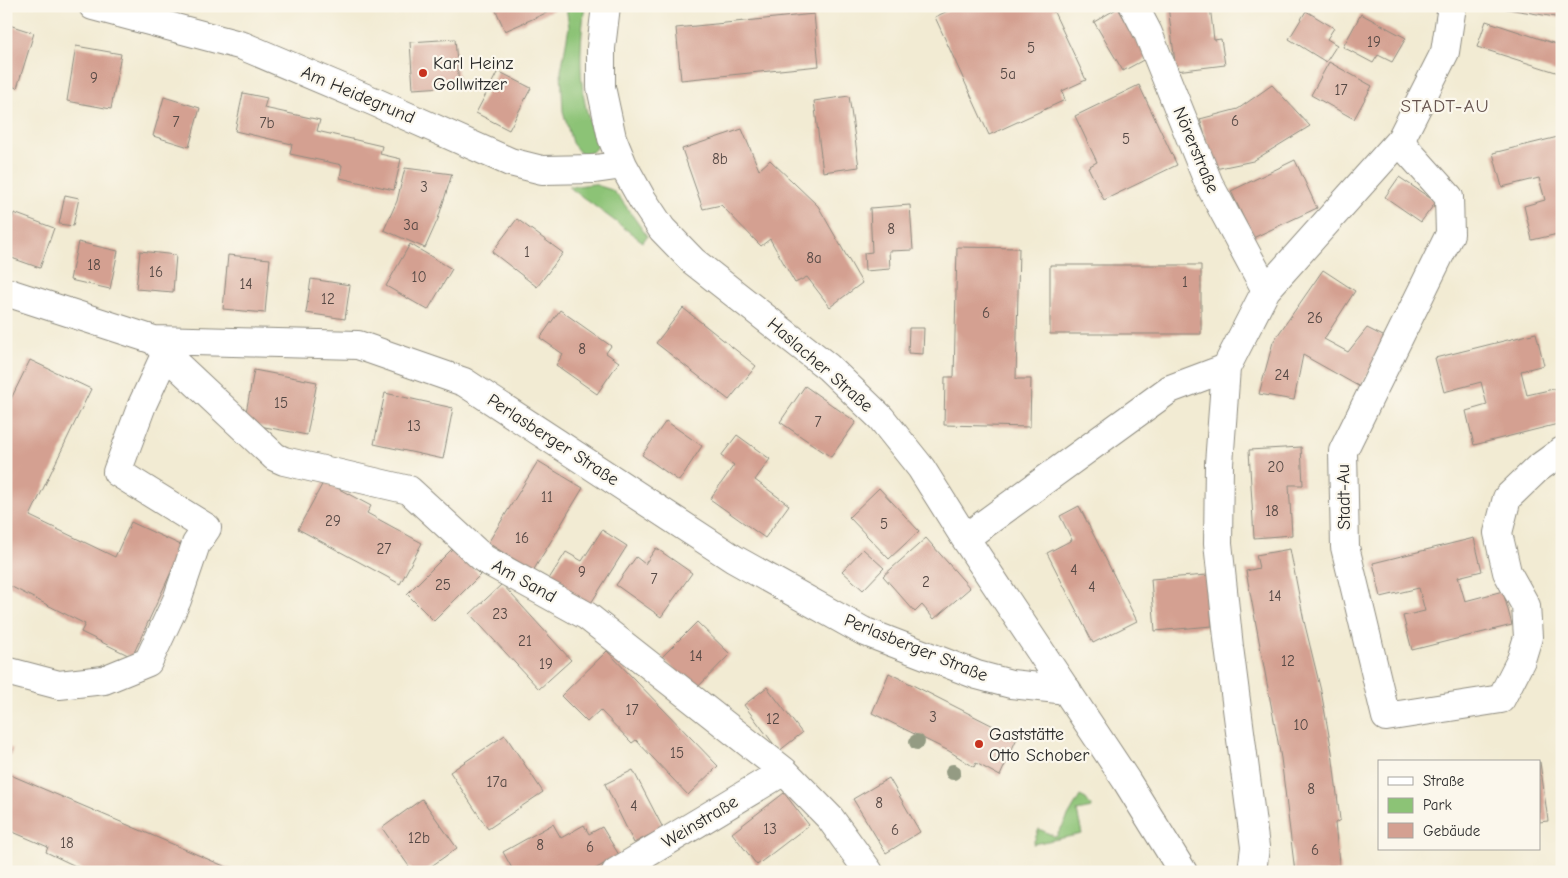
<svg xmlns="http://www.w3.org/2000/svg" width="1568" height="878" font-family="'Comic Neue',sans-serif">
<style>
.green{fill:#8cc376;stroke:#5c7750}
.building{fill:#d4a091}
.lines{fill:none;stroke-linecap:round;stroke-linejoin:round}
.minor-casing{stroke:#8e8b7f;stroke-width:30}
.minor{stroke:#fff;stroke-width:28}
.tree{fill:#949b83}
.poi-dot{fill:#c8321e;stroke:#fbf7ec;stroke-width:2}
.labels{text-anchor:middle;dominant-baseline:central;stroke-width:4.5;stroke-linejoin:round;paint-order:stroke}
.number-label{font-size:15px;fill:#554844}
.poi-label{font-size:18px;fill:#2b2b2b;stroke:#fbf7ec;text-anchor:start}
.street-label{font-size:18px;fill:#2b2b2b;stroke:#fbf7ec}
.neighbourhood-label{font-size:19px;letter-spacing:1px;fill:#66544f;stroke:#fbf7ec}
</style>
<rect width="100%" height="100%" fill="#fbf7ec"/>
<filter id="ink" filterUnits="userSpaceOnUse"><feTurbulence type="fractalNoise" baseFrequency=".02" numOctaves="2"/><feDisplacementMap in="SourceGraphic" scale="10" xChannelSelector="R" yChannelSelector="G"/><feConvolveMatrix kernelMatrix="1 2 1 2 8 2 1 2 1" color-interpolation-filters="sRGB"/></filter>
<filter id="wash" filterUnits="userSpaceOnUse"><feTurbulence type="fractalNoise" baseFrequency=".0096" numOctaves="4" result="noise"/><feDisplacementMap in="SourceGraphic" scale="20" xChannelSelector="R" yChannelSelector="G"/><feGaussianBlur stdDeviation="1.12" result="paint"/><feColorMatrix in="noise" values="0 0 0 0 0 0 0 0 0 0 0 0 0 0 0 0 0 1.4 0 .05"/><feComposite in="paint" operator="in"/></filter>
<g filter="url(#wash)">
<rect width="100%" height="100%" fill="#f2ebd3"/>
<path class="green" d="M566 6H585C580 42 578 80 588 116 591 126 595 136 599 145L592 152 581 154 572 143 563 111 561 71 569 27Z
M593 184 612 190 620 198 647 236 643 242 569 187Z
M1080 796 1086 799 1092 808 1077 811 1082 834 1033 844 1039 829 1056 837Z"/>
<g id="blocks">
<path class="building" d="M494 6H562L505 31Z
M958 6H1061L1053 10 1086 80 1062 91 1065 100 989 135 935 17Z
M1168 6H1210L1214 40 1221 39 1225 65 1176 71Z
M1502 6H1562V13L1561 18 1502 8Z
M1118 8 1147 58 1123 71 1094 22Z
M1306 11 1334 28 1327 39 1337 45 1326 62 1289 39Z
M814 14 819 66 681 80 676 28Z
M1361 14 1406 38 1392 62 1378 55 1373 63 1343 47Z
M1486 21 1562 46V74L1477 47Z
M6 24 34 33 17 88 6 84Z
M455 39 459 86 413 89 410 42Z
M76 46 121 54 111 109 67 101Z
M1329 62 1372 86 1354 119 1311 95Z
M498 71 531 88 509 130 476 113Z
M1139 85 1177 165 1104 200 1088 167 1097 162 1075 116Z
M1272 85 1310 126 1253 161 1215 169 1200 119 1238 109Z
M243 93 267 98 264 108 320 120 317 131 382 146 380 154 401 159 394 190 340 178 342 165 290 154 292 144 235 131Z
M849 96 859 167 823 172 814 101Z
M164 97 200 108 189 147 153 136Z
M742 129 759 170 770 160 818 206 862 283 830 307 807 277 795 283 770 239 761 246 721 205 703 209 682 149Z
M1562 136V233L1532 240 1524 206 1545 200 1539 178 1502 187 1493 153Z
M1295 160 1317 208 1253 238 1231 191Z
M405 168 452 174 438 219 425 248 384 230 397 201Z
M1399 177 1436 202 1421 222 1385 197Z
M65 195 79 198 73 226 59 224Z
M910 205 913 250 889 251 890 269 865 271 864 253 872 252 870 208Z
M14 213 54 228 40 268 6 256V234Z
M517 219 563 253 537 287 492 252Z
M78 242 118 251 110 289 70 280Z
M410 244 452 269 428 310 386 286Z
M957 247 1019 248 1016 379H1031L1030 427 944 425 945 377H954Z
M140 251 176 255 173 292 136 289Z
M228 255 270 259 265 313 223 309Z
M1050 265H1201V334H1050Z
M1323 270 1355 291 1324 339 1348 352 1367 328 1389 339 1360 387 1303 355 1294 400 1259 394 1273 342Z
M311 279 350 285 345 319 306 313Z
M683 308 756 366 729 400 656 343Z
M560 310 611 346 606 353 619 362 597 394 556 365 563 354 540 338Z
M909 328H924L923 354 908 353Z
M1536 333 1544 365 1521 371 1527 395 1562 387V423L1474 445 1466 411 1487 405 1481 382 1444 392 1435 358Z
M30 360 91 389 30 516 115 557 131 522 183 546 132 657 81 632 85 624 6 584V409Z
M254 370 317 382 307 435 244 423Z
M805 386 856 422 831 457 780 422Z
M385 393 453 408 443 459 374 444Z
M666 421 702 446 679 481 642 455Z
M737 435 770 459 755 480 789 505 765 538 710 499 734 465 721 456Z
M1301 447 1303 485H1289L1292 535 1254 538 1249 450Z
M538 461 583 488 533 571 488 543Z
M324 481 371 506 367 513 422 543 400 584 298 529Z
M879 488 919 531 889 559 849 517Z
M1079 506 1137 621 1093 643 1047 553 1072 540 1060 516Z
M602 530 627 546 588 608 547 582 566 552 582 561Z
M926 538 970 588 934 619 922 605 915 612 883 576Z
M1474 538 1482 571 1458 577 1465 601 1503 591 1512 625 1412 650 1403 616 1425 611 1419 588 1381 597 1373 563Z
M453 548 480 575 434 621 407 594Z
M656 548 692 573 661 617 616 585 636 557 645 564Z
M863 549 884 568 863 590 842 571Z
M1290 549 1304 621 1321 691 1332 752 1340 820 1335 823 1340 872H1295L1281 758 1246 571 1259 568 1256 555Z
M1208 575 1212 626 1155 631 1151 579Z
M502 584 571 660 539 689 470 614Z
M697 622 730 654 695 690 662 657Z
M607 651 718 766 688 795 636 740 632 743 600 710 587 722 561 696Z
M889 673 1017 738 1000 776 976 763 974 767 949 751 872 713Z
M767 687 802 733 779 751 744 705Z
M505 735 543 792 488 829 450 772Z
M6 746 13 749 6 766Z
M1539 762H1540L1548 821 1539 822Z
M633 770 663 828 634 843 605 784Z
M6 773 238 872H88L46 852 48 847 6 829Z
M889 778 920 832 886 853 853 799Z
M784 793 809 825 757 865 732 833Z
M422 799 457 848 423 872H413L382 828Z
M553 824 561 838 584 825 589 834 602 827 619 855 590 872H514L503 852Z"/>
</g>
</g>
<g filter="url(#ink)">
<use href="#blocks" fill-opacity="0" stroke="#8e8b7f" stroke-width="1"/>
<g class="lines">
<defs>
<path id="minor" d="M93 6 243 46 375 102 510 162 542 170 595 169 623 165
M606 6 601 48V87L612 138 623 165 642 199 662 229 693 261 828 367 881 418 921 468 965 538 1126 780 1183 872
M1134 6 1148 33 1209 184 1266 290
M1401 139 1406 149 1449 197 1450 234 1343 451 1345 547 1386 717 1501 699 1521 660 1528 637 1526 606 1507 572 1498 533 1507 498 1537 469 1562 451
M6 292 154 340 358 345 464 382 734 559 863 631 977 675 1011 684 1067 690
M154 340 177 365 275 457 284 461 409 490 484 559 587 616 784 771 830 818 869 872
M965 538 1170 389 1226 368
M6 671 59 685 104 680 148 662 177 600 196 544 207 528 117 472 142 405 166 353
M616 872 784 771
M1252 872 1255 847 1229 647 1218 543 1219 464 1226 368 1266 290 1401 139 1445 52 1452 6"/>
</defs>
<use href="#minor" class="minor-casing"/>
<use href="#minor" class="minor"/>
</g>
<g class="tree">
<circle cx="917" cy="742" r="8"/>
<circle cx="953" cy="772" r="8"/>
</g>
</g>
<g class="poi-dot">
<circle cx="423" cy="73" r="5"/>
<circle cx="979" cy="744" r="5"/>
</g>
<g class="labels">
<g class="number-label">
<text x="1374" y="42">19</text>
<text x="1031" y="48">5</text>
<text x="1008" y="74">5a</text>
<text x="94" y="78">9</text>
<text x="1341" y="90">17</text>
<text x="1235" y="121">6</text>
<text x="176" y="122">7</text>
<text x="267" y="123">7b</text>
<text x="1126" y="139">5</text>
<text x="720" y="159">8b</text>
<text x="424" y="187">3</text>
<text x="411" y="225">3a</text>
<text x="891" y="229">8</text>
<text x="527" y="252">1</text>
<text x="814" y="258">8a</text>
<text x="94" y="265">18</text>
<text x="156" y="272">16</text>
<text x="419" y="277">10</text>
<text x="1185" y="282">1</text>
<text x="246" y="284">14</text>
<text x="328" y="299">12</text>
<text x="986" y="313">6</text>
<text x="1315" y="318">26</text>
<text x="582" y="349">8</text>
<text x="1282" y="375">24</text>
<text x="281" y="403">15</text>
<text x="818" y="422">7</text>
<text x="414" y="426">13</text>
<text x="1276" y="467">20</text>
<text x="547" y="497">11</text>
<text x="1272" y="511">18</text>
<text x="333" y="521">29</text>
<text x="884" y="524">5</text>
<text x="522" y="538">16</text>
<text x="384" y="549">27</text>
<text x="1074" y="570">4</text>
<text x="582" y="572">9</text>
<text x="654" y="579">7</text>
<text x="926" y="582">2</text>
<text x="443" y="585">25</text>
<text x="1092" y="587">4</text>
<text x="1275" y="596">14</text>
<text x="500" y="614">23</text>
<text x="525" y="641">21</text>
<text x="696" y="656">14</text>
<text x="1288" y="661">12</text>
<text x="546" y="664">19</text>
<text x="632" y="710">17</text>
<text x="933" y="717">3</text>
<text x="773" y="719">12</text>
<text x="1301" y="725">10</text>
<text x="677" y="753">15</text>
<text x="497" y="782">17a</text>
<text x="1311" y="789">8</text>
<text x="879" y="803">8</text>
<text x="634" y="806">4</text>
<text x="770" y="829">13</text>
<text x="895" y="830">6</text>
<text x="419" y="838">12b</text>
<text x="67" y="843">18</text>
<text x="540" y="845">8</text>
<text x="590" y="847">6</text>
<text x="1315" y="850">6</text>
</g>
<g class="poi-label">
<text x="433" y="63">Karl Heinz<tspan x="433" dy="21">Gollwitzer</tspan></text>
<text x="989" y="734">Gaststätte<tspan x="989" dy="21">Otto Schober</tspan></text>
</g>
<g class="street-label">
<text transform="translate(358 95) rotate(23)">Am Heidegrund</text>
<text transform="translate(1196 150) rotate(67)">Nörerstraße</text>
<text transform="translate(820 365) rotate(41)">Haslacher Straße</text>
<text transform="translate(553 440) rotate(33)">Perlasberger Straße</text>
<text transform="translate(1344 497) rotate(-91)">Stadt-Au</text>
<text transform="translate(524 581) rotate(29)">Am Sand</text>
<text transform="translate(916 648) rotate(22)">Perlasberger Straße</text>
<text transform="translate(700 822) rotate(-31)">Weinstraße</text>
</g>
<g class="neighbourhood-label">
<text x="1445" y="106">STADT-AU</text>
</g>
</g>
<rect width="1568" height="878" fill="none" stroke="#fbf7ec" stroke-width="25"/>
<rect x="1378" y="760" width="162" height="90" fill="#fbf7ec" stroke="#a8a59f"/>
<rect x="1388" y="777" width="25" height="8" fill="#ffffff" stroke="#a8a59f"/>
<text x="1423" y="786" font-size="15" fill="#2b2b2b">Straße</text>
<rect x="1388" y="798" width="25" height="15" fill="#8cc376" stroke="#a8a59f"/>
<text x="1423" y="810" font-size="15" fill="#2b2b2b">Park</text>
<rect x="1388" y="823" width="25" height="15" fill="#d4a091" stroke="#a8a59f"/>
<text x="1423" y="836" font-size="15" fill="#2b2b2b">Gebäude</text>
</svg>
